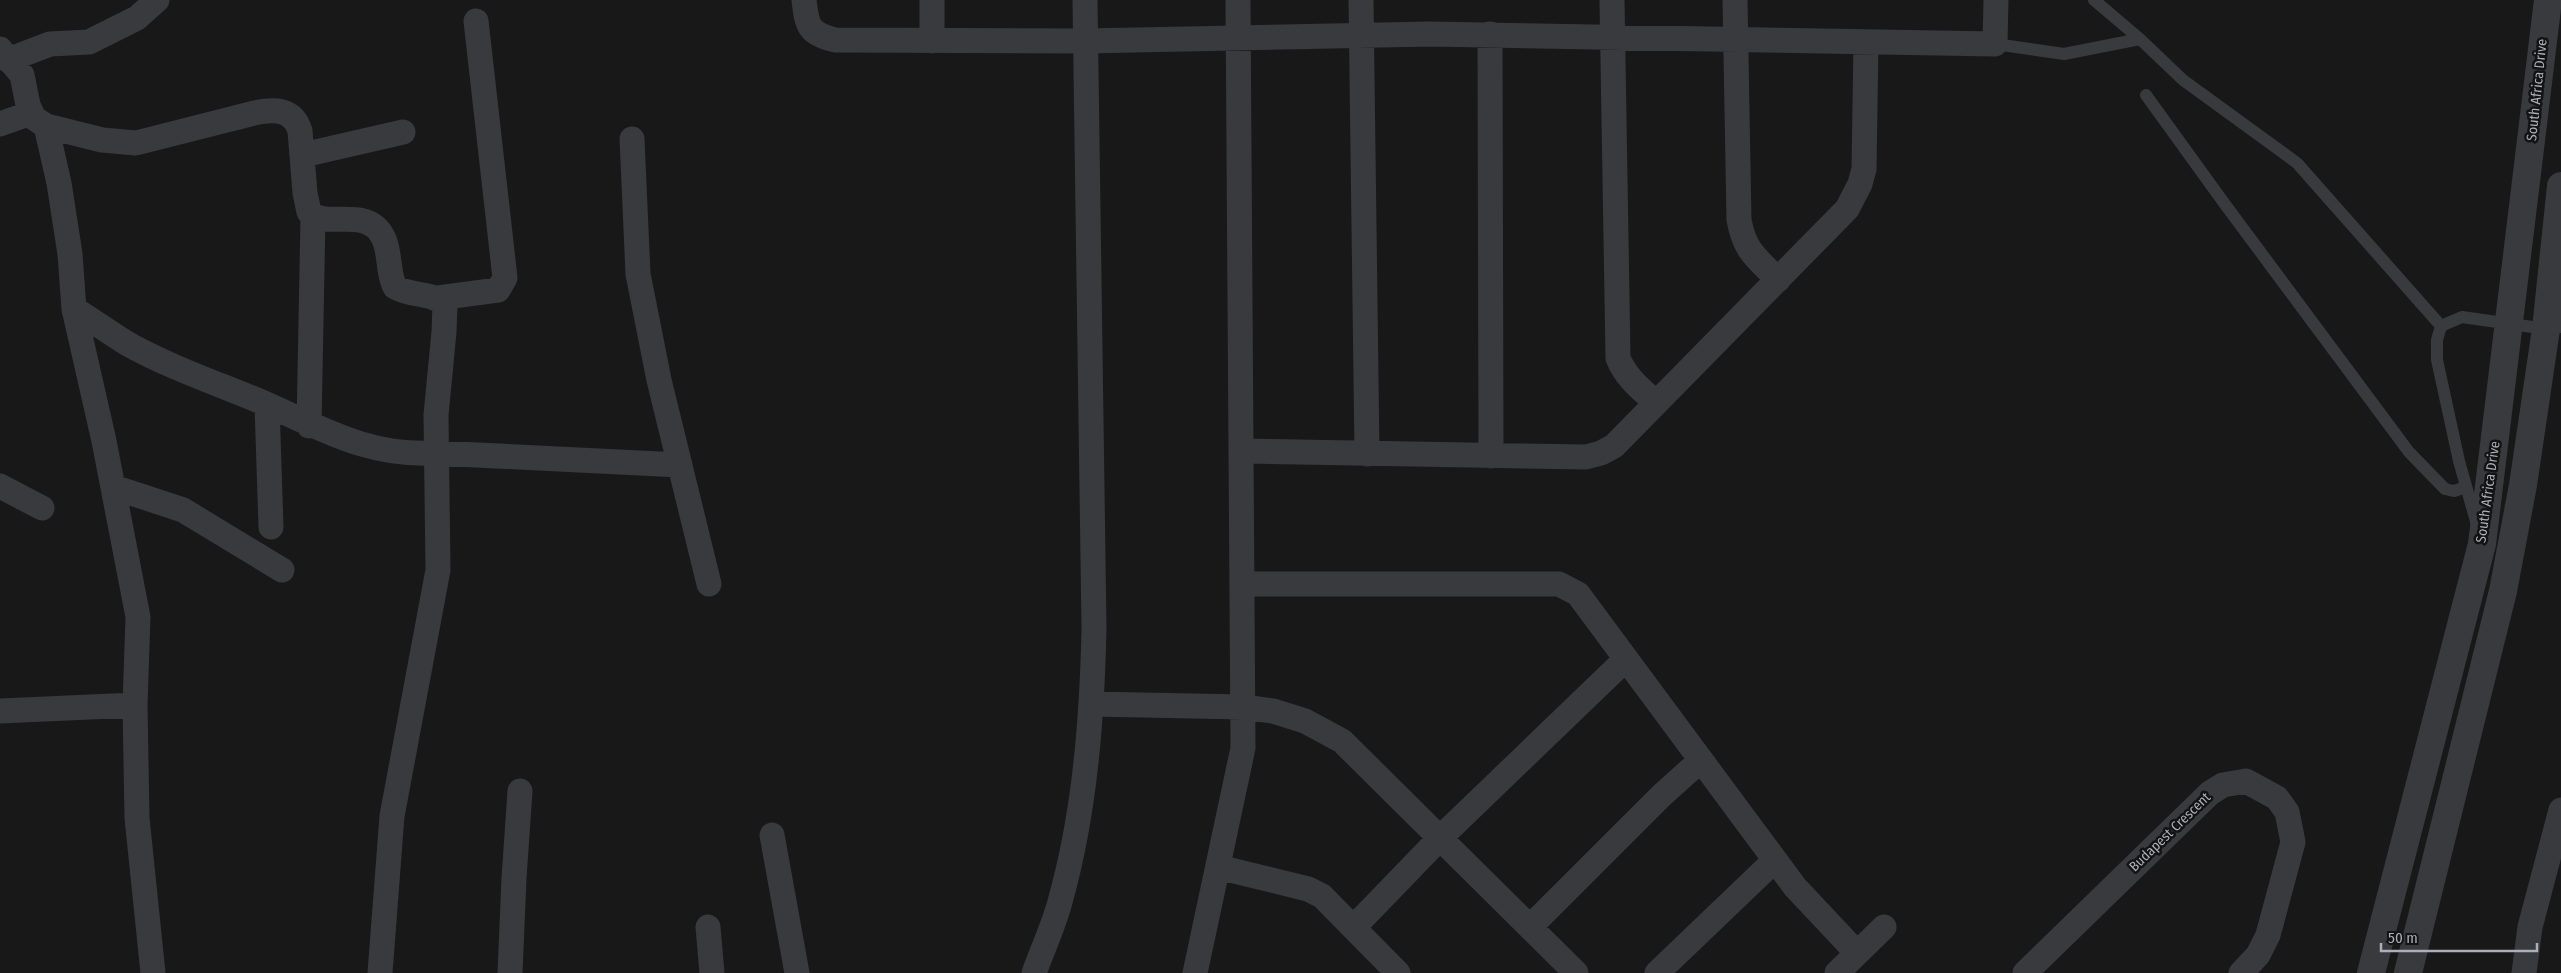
<svg xmlns="http://www.w3.org/2000/svg" width="2561" height="973" font-family="'Fira Sans Condensed',sans-serif">
<style>
.lines{fill:none;stroke-linecap:round;stroke-linejoin:round}
.service{stroke:#393a3e;stroke-width:12}
.minor{stroke:#393a3e;stroke-width:25}
.tertiary{stroke:#393a3e;stroke-width:28}
.labels{text-anchor:middle;dominant-baseline:central;stroke-width:5;stroke-linejoin:round;paint-order:stroke}
.street-label{font-size:14px;fill:#abafb8;stroke:#131314}
</style>
<rect width="100%" height="100%" fill="#181819"/>
<g class="lines">
<path class="service" d="M2094 0 2140 39 2183 80 2297 163 2441 326
M1995 44 2064 54 2140 39
M2146 95 2224 203 2409 452 2445 489 2454 491 2466 487
M2477 525 2459 461 2437 360V340L2441 326 2462 317 2546 329 2561 327"/>
<path class="minor" d="M804 0C807 26 808 33 835 40L1085 41 1430 34 1995 44 1996 0
M932 0V41
M1361 0 1367 454
M1612 0 1618 358C1626 378 1641 389 1656 403
M1735 0 1739 220C1745 252 1756 257 1778 280
M1490 34 1491 456
M0 49 22 75 28 105 34 118 46 126 102 140 136 143 254 113C274 109 293 108 300 131L305 193 309 212C326 230 367 205 383 237 391 252 387 272 395 287 411 297 431 291 445 305L444 332 436 415 438 570 392 816 380 973
M8 60 50 44 89 42 137 18 157 0
M0 124 31 113
M46 126 59 183 70 254 74 309 104 441 138 617 135 705 137 818 153 973
M632 139 638 274 659 380 709 584
M303 155 403 132
M438 298 498 290 505 278 476 21
M74 309C92 320 110 333 128 344 171 368 219 384 264 403 323 429 369 457 436 453L680 465
M267 405 271 527
M309 426 313 217
M1242 451 1586 457 1601 453 1614 446 1847 209 1860 184 1864 169 1866 42
M0 486 42 508
M113 487 183 510 282 570
M1243 584H1559L1578 594 1795 887 1857 953
M1091 704 1244 707 1273 711 1305 721 1342 741 1576 973
M0 711 135 705
M772 835 797 973
M1218 867 1308 889 1322 896 1398 973
M708 927 712 973
M1354 927 1440 838 1626 659
M1530 927 1661 796 1701 760
M510 973 514 878 520 791
M1034 973C1043 948 1055 923 1061 898 1085 811 1092 719 1094 629L1085 0
M1195 973 1243 748 1238 0
M1657 973 1775 860
M1837 973 1884 927
M2025 973 2210 793 2223 785 2246 781 2277 798 2287 812 2293 842 2268 935 2258 955 2241 973
M2524 973 2530 927 2561 810"/>
<path class="tertiary" d="M2371 973 2482 544 2548 0
M2408 973 2503 591 2523 485 2546 329 2561 186"/>
</g>
<g class="labels">
<g class="street-label">
<text transform="translate(2537 90) rotate(-84)">South Africa Drive</text>
<text transform="translate(2488 492) rotate(-82)">South Africa Drive</text>
<text transform="translate(2170 832) rotate(-44)">Budapest Crescent</text>
</g>
</g>
<path d="M2381 943v8h156v-8" fill="none" stroke="#abafb8" stroke-width="2.5"/>
<text x="2388" y="943" font-size="15" fill="#abafb8" stroke="#131314" stroke-width="4" paint-order="stroke">50 m</text>
</svg>
